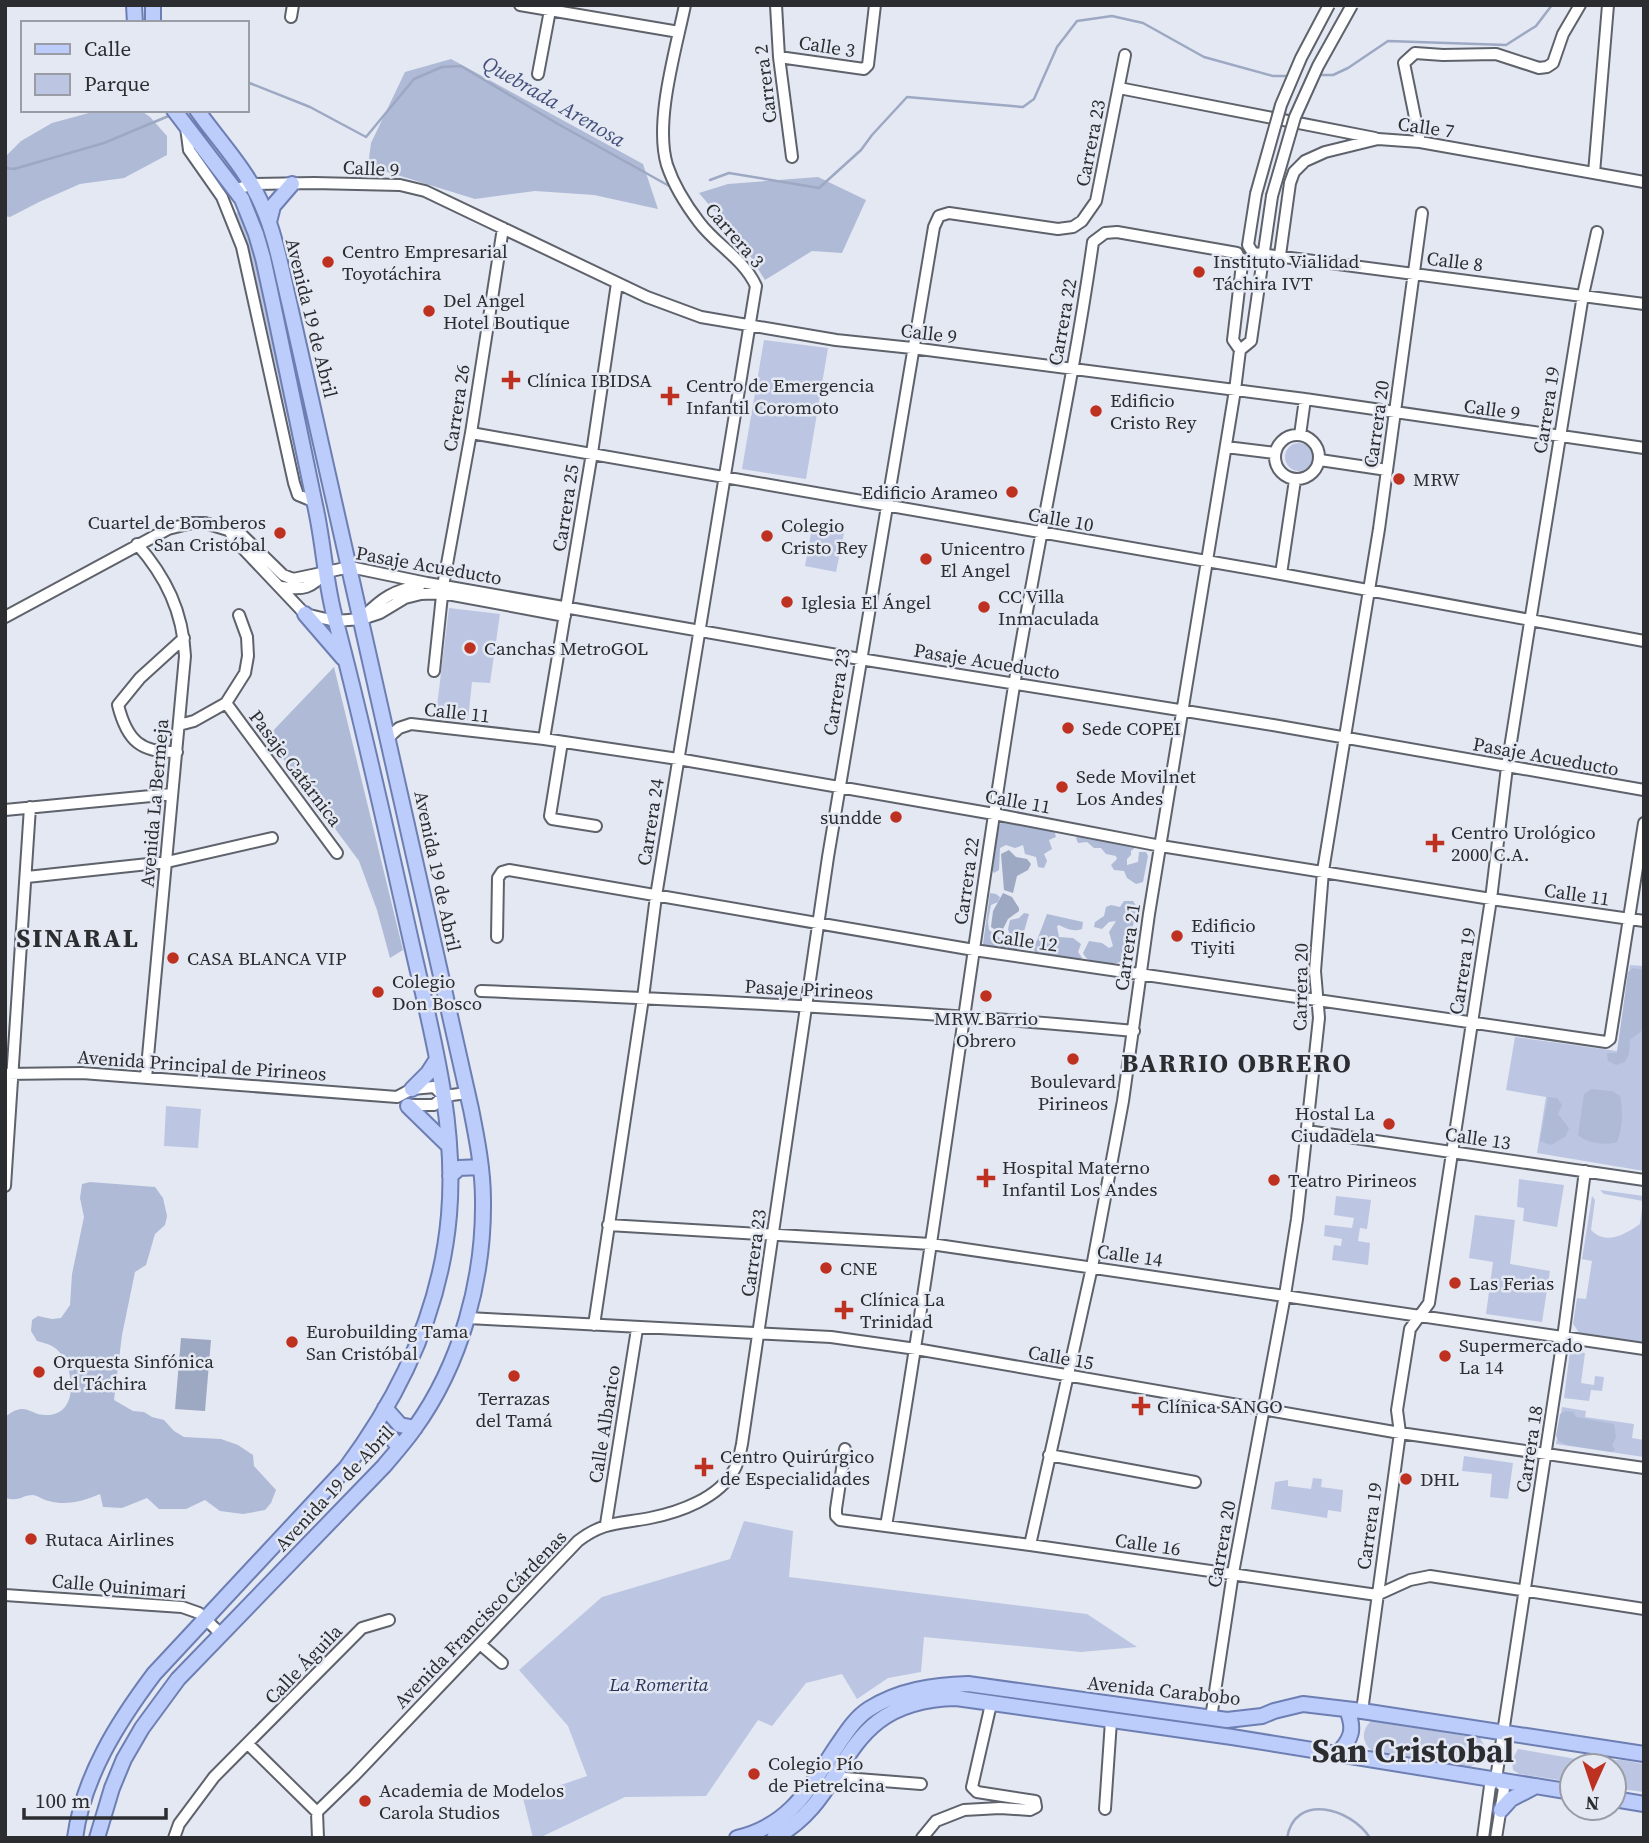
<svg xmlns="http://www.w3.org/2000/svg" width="1649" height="1843" font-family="'Source Serif 4',serif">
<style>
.green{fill:#bcc6e2}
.forest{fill:#afbad6}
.water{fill:#9da8c3}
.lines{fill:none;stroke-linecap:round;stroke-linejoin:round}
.stream{stroke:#9da8c3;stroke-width:2.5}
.minor-casing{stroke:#5e626b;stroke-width:14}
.major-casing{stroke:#6d7eb2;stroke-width:18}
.minor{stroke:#fff;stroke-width:10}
.major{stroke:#bcccfb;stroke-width:14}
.minor-bridge-casing{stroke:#5e626b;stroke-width:14;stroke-linecap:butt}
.minor-bridge{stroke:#fff;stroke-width:10}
.poi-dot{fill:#be3121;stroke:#e4e8f3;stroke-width:2.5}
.labels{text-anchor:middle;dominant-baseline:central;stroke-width:5;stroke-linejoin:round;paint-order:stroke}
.street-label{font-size:19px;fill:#2b2d30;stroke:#e4e8f3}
.poi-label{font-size:19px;fill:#2b2d30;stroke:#e4e8f3;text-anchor:start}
.park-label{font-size:19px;font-style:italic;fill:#27335b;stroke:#e4e8f3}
.water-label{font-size:21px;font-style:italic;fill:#43507b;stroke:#e4e8f3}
.district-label{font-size:26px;font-weight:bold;letter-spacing:2px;fill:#2b2d30;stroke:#e4e8f3}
.town-label{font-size:33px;font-weight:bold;fill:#2b2d30;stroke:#e4e8f3}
</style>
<rect width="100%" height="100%" fill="#e4e8f3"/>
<path class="green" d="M241 212 253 245 298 446 294 447 249 249 236 213Z
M764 340 828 348 806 479 742 469Z
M1285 457a14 14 0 1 1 28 0a14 14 0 1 1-28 0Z
M813 522 845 528 836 572 805 566Z
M449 608 500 614 490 683 472 682 468 720 436 714Z
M1630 965 1644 966V1171L1537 1153 1546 1097 1506 1090 1515 1037 1617 1051Z
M166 1106 201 1109 198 1148 164 1146Z
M1519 1179 1564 1185 1557 1227 1523 1221 1524 1208 1517 1207Z
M1600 1190 1644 1196V1343L1580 1334 1573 1324 1577 1298 1586 1299 1592 1261 1582 1259 1592 1196 1595 1200 1591 1230C1607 1246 1625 1234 1640 1224L1643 1201 1604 1194Z
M1336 1196 1371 1200 1367 1229 1360 1228 1358 1241 1370 1243 1368 1265 1332 1260 1334 1245 1341 1246 1342 1239 1324 1236 1325 1225 1352 1228 1354 1218 1334 1215Z
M1475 1215 1515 1220 1510 1264 1550 1271 1542 1322 1486 1314 1493 1262 1469 1258Z
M1570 1351 1585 1353 1581 1383 1594 1385 1595 1376 1604 1377 1602 1391 1591 1390 1589 1401 1564 1398Z
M1562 1407 1586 1411 1585 1417 1634 1424 1632 1438 1644 1440V1457L1556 1444Z
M1464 1456 1513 1463 1508 1499 1490 1497 1492 1474 1462 1471Z
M1313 1478 1322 1479 1321 1487 1343 1490 1341 1512 1328 1510 1327 1518 1271 1509 1275 1482 1288 1480V1486L1311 1489Z
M744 1521 793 1531 789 1577 1087 1614 1137 1647 1081 1652 924 1637 921 1672 888 1678 857 1699 842 1674 806 1683 772 1726 758 1720 706 1796 625 1797 539 1838H533L523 1798 587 1776 568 1726 519 1670 602 1597 730 1559Z
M1371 1721 1480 1738 1486 1748 1481 1761 1468 1768 1375 1753C1362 1745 1360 1731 1371 1721Z
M1518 1749 1588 1761 1622 1760 1644 1764V1792L1614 1788V1766H1572V1782L1519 1774 1513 1770 1512 1760Z"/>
<path class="forest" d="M451 59 643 164 658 209 594 195 535 191 475 199 368 166 371 143 405 72Z
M100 110H140L150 117 167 136V155L124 178 80 184 39 202 10 217 5 216V157L21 141 52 123Z
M818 177 866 200 842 253 812 251 765 280 744 246 699 193 728 184Z
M334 667 403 950 390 958 377 910 359 861 267 737Z
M1001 823H1015L1054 830 1056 837 1049 840 1052 849 1044 854 1047 861 1044 868 1038 867 1036 857 1025 854 1023 845 1015 848 1006 845 1000 848 999 870 994 873 991 869 998 827Z
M1081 832 1137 846 1131 851V855L1127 859V865L1138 862 1139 852H1146L1148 856 1143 882 1136 884 1127 878 1124 871 1114 870 1111 865 1117 859 1116 856 1106 854 1101 848H1094L1087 842 1078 843 1076 838Z
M990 893 996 894 1000 897 998 902 991 905 988 921 989 930 1000 938 1010 936 1008 929 1010 920 1019 918 1024 913 1029 914 1020 946 1015 952 984 946 983 944Z
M1124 901H1133L1137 907 1126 959C1114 967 1089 967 1083 953L1089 941 1102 943 1109 948 1113 946 1109 932 1116 921 1109 922 1102 929 1094 927 1095 922 1104 916 1106 907 1111 905 1120 907Z
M1047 914 1083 922 1082 929C1073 932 1067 929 1059 925L1057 926 1059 937 1073 938 1081 944 1078 952 1082 958 1080 962 1035 955 1034 948Z
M1633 968 1644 970V1029L1630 1040 1629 1054 1625 1062 1616 1065 1608 1061 1607 1053H1617L1628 972Z
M1591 1089 1612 1091 1620 1096C1623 1111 1623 1127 1617 1142 1607 1146 1586 1143 1578 1135L1584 1094Z
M1548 1097 1557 1098 1562 1105 1558 1114 1569 1128 1566 1136 1551 1145 1540 1141Z
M90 1182 155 1187 163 1198 167 1216 165 1225 155 1234 146 1265 135 1272 122 1335 114 1400 133 1411 144 1412 152 1417 164 1420 174 1431 184 1437 221 1439 238 1445 253 1455 254 1466 276 1490 271 1503 265 1510 243 1514 220 1511 205 1500 186 1509H159L147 1498 122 1508 103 1507 100 1494C84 1501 66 1506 49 1501 43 1500 39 1496 33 1495 21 1495 22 1502 5 1498V1417C26 1400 29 1415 46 1415 77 1415 74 1377 64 1358 57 1347 50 1344 37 1341L31 1331 32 1320 38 1316 52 1319 61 1318 70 1305 72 1274 84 1217 80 1198 82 1184Z
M1565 1411 1573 1412 1576 1417 1614 1424 1616 1437 1612 1445 1615 1450 1612 1452 1567 1445 1559 1441 1556 1436 1560 1414Z"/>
<path class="water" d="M1009 850 1016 857 1027 859 1031 864 1028 870 1017 876 1013 893 1004 890 1001 854Z
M1003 893 1012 897 1019 908V911L1008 919 1003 929 997 931 991 927 993 911Z
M181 1338 211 1340 205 1411 175 1409Z"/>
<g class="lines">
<path class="stream" d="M1319 75H1333L1348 68 1388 41 1506 45 1536 26 1552 5
M247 82 310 107 366 137 414 79 442 67 461 66 558 124 671 187
M5 168 14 169 104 143 171 115
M710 180 729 173 819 188 861 150 872 135 907 97 1023 107 1034 99 1057 47 1077 21 1112 16 1143 23 1204 57 1273 76H1288
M1287 1838C1295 1792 1351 1808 1370 1838"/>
<defs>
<path id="minor" d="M520 5 679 32
M776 5 779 57 792 157
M291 17 293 5
M779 57 864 69 868 65 875 5
M538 74 551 5
M1119 88 1375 138
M186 127 189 150 222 197 242 247 294 483 298 495 315 502
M1420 142 1404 63 1415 53 1443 55 1496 54 1539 68 1547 67 1553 63 1563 34 1580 5
M1594 173 1608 5
M236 190 251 184 314 183 400 185 425 191 647 297 701 317 836 340 912 348 1305 399 1644 448
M1248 245 1253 253 1644 304
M1248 245 1256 194
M1237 253 1242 264 1233 340 1240 350
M1280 255 1290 183 1294 172 1305 161 1325 152 1378 139 1420 142 1644 182
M471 433 1281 574 1644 641
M1275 457a22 22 0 1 1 44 0a22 22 0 1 1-44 0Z
M1300 435 1305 399
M1226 447 1275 453
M1320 460 1387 470
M230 532 234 539 305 614 335 621 362 619 380 613 405 598 421 594 442 593 565 616
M137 544C166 577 183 612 185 656L146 1078
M1281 574 1295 480
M281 587C303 590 312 589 326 571
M5 617 168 529 192 523H205L241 534 283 575 293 579 350 567 427 583 860 659 1273 725 1644 790
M363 617C383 597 393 591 420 585
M434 671 443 586 471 433 503 228
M226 703 337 853
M179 725 194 721 226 703 245 673 248 656 247 637 239 615
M389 737 399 728 411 724 544 739 678 759 994 814 1161 846 1491 899 1644 921
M544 739 592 453 617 283
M562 742 550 816 552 819 596 826
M177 752C141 753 127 741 118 705L140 678 184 638
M5 810 172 794
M27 877 167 862 272 838
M497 937 498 878 502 872 509 870 974 950 1606 1042 1610 1039 1644 823
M481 991C699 1000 916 1010 1134 1031
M5 1074 82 1073 397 1097 412 1089 434 1087 444 1096
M407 1105H434L444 1096 467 1093
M1307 1131 1644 1180
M5 1186 30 807
M608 1225 931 1244 1644 1349
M468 1318 831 1337 916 1349 1400 1433 1644 1468
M594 1325 643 998 656 896 756 286C743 258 716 245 699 222 686 205 674 186 667 165 654 122 676 49 685 5
M845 1449 836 1509V1516L840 1520 1030 1545 1377 1595 1410 1580 1430 1576 1644 1609
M1049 1455 1195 1482
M606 1524 637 1329
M886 1526C934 1247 969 966 1014 686 1038 538 1072 391 1093 242L1105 233 1117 232 1237 253
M1030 1545 1092 1267 1123 1101 1149 914 1235 390 1240 350 1251 341 1272 196
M5 1595 182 1607 199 1613 221 1634
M480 1644 502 1663
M1362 1711 1400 1433 1397 1410 1410 1329 1429 1303 1491 899 1507 767 1530 622 1583 295 1597 232
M1211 1718 1233 1573 1285 1295 1297 1219 1319 1018 1315 971 1323 871 1379 529 1422 213
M248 1744 317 1812
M832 1777 921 1784
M1496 1779 1504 1788 1496 1838
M1105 1809 1111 1721
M174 1838 179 1824 214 1777 362 1628 389 1620
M318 1838 317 1812 354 1776 578 1541C604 1521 620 1524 650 1518 680 1512 719 1498 734 1470 739 1462 740 1453 742 1444L828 857 934 227 939 216 949 213 1058 229 1073 227 1082 221 1096 201 1125 55
M922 1838 936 1821 964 1810 1000 1808 1030 1810 1036 1807 1035 1801 977 1792 972 1787 991 1704
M1483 1838 1490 1786 1496 1779 1563 1338 1585 1171"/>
<path id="major" d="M134 5 135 23
M153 5V23
M269 222 273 206 292 184
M305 614 343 658
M412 1089 428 1073 437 1059
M408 1106 449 1146
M450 1176 459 1168 481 1167
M385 1408 400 1425 415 1428
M371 1433 390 1436 399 1447
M1337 1754C1352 1739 1355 1729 1347 1710
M1614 1799 1644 1804
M1501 1810 1511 1799 1536 1786
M75 1838C83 1777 118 1722 154 1674L346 1468C401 1394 441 1308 449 1215 457 1122 431 1030 411 941 387 834 364 728 336 622 325 584 324 544 315 505 298 422 281 340 263 258L256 234 242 199 174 110
M97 1838 112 1788 124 1759 142 1728 178 1679 384 1466C394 1454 405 1442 414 1429 461 1364 484 1280 483 1200 483 1170 477 1139 471 1109L290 306C282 273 276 236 262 205 247 170 219 141 197 110
M737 1838C791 1825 809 1788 837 1746 846 1733 855 1718 869 1709 899 1690 933 1685 968 1684L1227 1720 1262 1716 1274 1711 1303 1704 1362 1711 1644 1754
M774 1838C855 1795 834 1701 956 1698L1232 1737 1572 1792"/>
</defs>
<use href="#minor" class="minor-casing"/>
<use href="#major" class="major-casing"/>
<use href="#minor" class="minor"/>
<use href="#major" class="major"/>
<defs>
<path id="minor-bridge" d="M1256 194 1281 105 1301 58 1329 5
M1272 196 1295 117 1318 66 1352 5"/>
</defs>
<use href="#minor-bridge" class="minor-bridge-casing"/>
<use href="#minor-bridge" class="minor-bridge"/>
</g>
<g class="poi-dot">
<circle cx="328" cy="262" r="7"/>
<circle cx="1199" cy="272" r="7"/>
<circle cx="429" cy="311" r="7"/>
<path d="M507.5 369.5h7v7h7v7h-7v7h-7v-7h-7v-7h7z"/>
<path d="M666.5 385.5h7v7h7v7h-7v7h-7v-7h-7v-7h7z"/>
<circle cx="1096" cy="411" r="7"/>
<circle cx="1399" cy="479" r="7"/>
<circle cx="1012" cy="492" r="7"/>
<circle cx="280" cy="533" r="7"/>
<circle cx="767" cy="536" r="7"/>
<circle cx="926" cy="559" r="7"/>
<circle cx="787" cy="602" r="7"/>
<circle cx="984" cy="607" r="7"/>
<circle cx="470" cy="648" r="7"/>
<circle cx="1068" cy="728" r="7"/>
<circle cx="1062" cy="787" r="7"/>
<circle cx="896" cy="817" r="7"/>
<path d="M1431.5 832.5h7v7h7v7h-7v7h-7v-7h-7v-7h7z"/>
<circle cx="1177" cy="936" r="7"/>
<circle cx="173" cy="958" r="7"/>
<circle cx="378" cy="992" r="7"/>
<circle cx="986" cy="996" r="7"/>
<circle cx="1073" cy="1059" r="7"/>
<circle cx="1389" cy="1124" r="7"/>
<path d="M982.5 1167.5h7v7h7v7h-7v7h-7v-7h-7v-7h7z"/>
<circle cx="1274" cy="1180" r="7"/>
<circle cx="826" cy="1268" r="7"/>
<circle cx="1455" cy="1283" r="7"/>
<path d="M840.5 1299.5h7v7h7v7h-7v7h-7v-7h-7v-7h7z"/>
<circle cx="292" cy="1342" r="7"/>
<circle cx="1445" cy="1356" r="7"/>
<circle cx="39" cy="1372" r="7"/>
<circle cx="514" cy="1376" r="7"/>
<path d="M1137.5 1395.5h7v7h7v7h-7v7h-7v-7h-7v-7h7z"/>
<path d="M700.5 1456.5h7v7h7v7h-7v7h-7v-7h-7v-7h7z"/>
<circle cx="1406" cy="1479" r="7"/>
<circle cx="31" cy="1539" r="7"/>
<circle cx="754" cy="1774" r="7"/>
<circle cx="365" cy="1801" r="7"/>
</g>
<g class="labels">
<g class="street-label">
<text transform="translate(827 46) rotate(9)">Calle 3</text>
<text transform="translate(765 84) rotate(-97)">Carrera 2</text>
<text transform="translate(1426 127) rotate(8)">Calle 7</text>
<text transform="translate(1090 143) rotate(-79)">Carrera 23</text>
<text transform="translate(371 168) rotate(3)">Calle 9</text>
<text transform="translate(735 235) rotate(49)">Carrera 3</text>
<text transform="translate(1455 261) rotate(7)">Calle 8</text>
<text transform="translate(312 318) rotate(76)">Avenida 19 de Abril</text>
<text transform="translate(1062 322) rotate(-80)">Carrera 22</text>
<text transform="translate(929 333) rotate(7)">Calle 9</text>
<text transform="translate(456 408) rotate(-81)">Carrera 26</text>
<text transform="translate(1492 409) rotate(8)">Calle 9</text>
<text transform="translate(1546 410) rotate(-81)">Carrera 19</text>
<text transform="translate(1376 424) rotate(-82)">Carrera 20</text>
<text transform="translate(565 508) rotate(-81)">Carrera 25</text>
<text transform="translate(1061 519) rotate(10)">Calle 10</text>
<text transform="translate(429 565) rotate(10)">Pasaje Acueducto</text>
<text transform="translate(987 661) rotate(9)">Pasaje Acueducto</text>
<text transform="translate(836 692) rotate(-81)">Carrera 23</text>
<text transform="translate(457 712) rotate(6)">Calle 11</text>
<text transform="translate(1546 756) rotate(10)">Pasaje Acueducto</text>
<text transform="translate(296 768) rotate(53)">Pasaje Catárnica</text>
<text transform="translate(1018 801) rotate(10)">Calle 11</text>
<text transform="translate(154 803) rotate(-85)">Avenida La Bermeja</text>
<text transform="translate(650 822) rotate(-81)">Carrera 24</text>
<text transform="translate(438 871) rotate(78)">Avenida 19 de Abril</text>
<text transform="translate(966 881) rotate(-82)">Carrera 22</text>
<text transform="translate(1577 894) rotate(8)">Calle 11</text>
<text transform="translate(1025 940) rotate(8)">Calle 12</text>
<text transform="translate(1127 947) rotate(-82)">Carrera 21</text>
<text transform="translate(1462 971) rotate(-81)">Carrera 19</text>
<text transform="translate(1300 987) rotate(-89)">Carrera 20</text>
<text transform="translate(809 989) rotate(3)">Pasaje Pirineos</text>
<text transform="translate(202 1065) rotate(4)">Avenida Principal de Pirineos</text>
<text transform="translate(1478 1138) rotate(8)">Calle 13</text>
<text transform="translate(753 1253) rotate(-82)">Carrera 23</text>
<text transform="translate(1130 1255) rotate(8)">Calle 14</text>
<text transform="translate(1061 1357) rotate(10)">Calle 15</text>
<text transform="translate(604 1424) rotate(-81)">Calle Albarico</text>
<text transform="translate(1529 1449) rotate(-81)">Carrera 18</text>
<text transform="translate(334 1488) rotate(-47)">Avenida 19 de Abril</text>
<text transform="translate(1369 1526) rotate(-82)">Carrera 19</text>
<text transform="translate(1148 1544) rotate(8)">Calle 16</text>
<text transform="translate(1221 1544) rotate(-80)">Carrera 20</text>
<text transform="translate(119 1586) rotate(5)">Calle Quinimari</text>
<text transform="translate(480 1619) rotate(-46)">Avenida Francisco Cárdenas</text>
<text transform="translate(303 1664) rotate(-46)">Calle Águila</text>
<text transform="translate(1164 1690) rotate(6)">Avenida Carabobo</text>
</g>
<g class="poi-label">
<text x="342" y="251">Centro Empresarial<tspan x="342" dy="22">Toyotáchira</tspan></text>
<text x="1213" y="261">Instituto Vialidad<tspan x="1213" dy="22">Táchira IVT</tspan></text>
<text x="443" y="300">Del Angel<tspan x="443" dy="22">Hotel Boutique</tspan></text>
<text x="527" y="380">Clínica IBIDSA</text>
<text x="686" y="385">Centro de Emergencia<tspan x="686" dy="22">Infantil Coromoto</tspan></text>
<text x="1110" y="400">Edificio<tspan x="1110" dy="22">Cristo Rey</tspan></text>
<text x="1413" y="479">MRW</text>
<text x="998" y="492" text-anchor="end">Edificio Arameo</text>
<text x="266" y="522" text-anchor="end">Cuartel de Bomberos<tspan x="266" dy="22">San Cristóbal</tspan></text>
<text x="781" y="525">Colegio<tspan x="781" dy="22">Cristo Rey</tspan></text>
<text x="940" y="548">Unicentro<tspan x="940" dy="22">El Angel</tspan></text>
<text x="998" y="596">CC Villa<tspan x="998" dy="22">Inmaculada</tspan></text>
<text x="801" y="602">Iglesia El Ángel</text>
<text x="484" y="648">Canchas MetroGOL</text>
<text x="1082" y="728">Sede COPEI</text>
<text x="1076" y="776">Sede Movilnet<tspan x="1076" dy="22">Los Andes</tspan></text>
<text x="882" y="817" text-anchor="end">sundde</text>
<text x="1451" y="832">Centro Urológico<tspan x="1451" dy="22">2000 C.A.</tspan></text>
<text x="1191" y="925">Edificio<tspan x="1191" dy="22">Tiyiti</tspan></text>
<text x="187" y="958">CASA BLANCA VIP</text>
<text x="392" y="981">Colegio<tspan x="392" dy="22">Don Bosco</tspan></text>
<text x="986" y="1018" text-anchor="middle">MRW Barrio<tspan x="986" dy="22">Obrero</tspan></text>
<text x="1073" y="1081" text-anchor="middle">Boulevard<tspan x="1073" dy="22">Pirineos</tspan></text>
<text x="1375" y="1113" text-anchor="end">Hostal La<tspan x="1375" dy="22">Ciudadela</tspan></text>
<text x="1002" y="1167">Hospital Materno<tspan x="1002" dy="22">Infantil Los Andes</tspan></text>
<text x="1288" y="1180">Teatro Pirineos</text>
<text x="840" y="1268">CNE</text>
<text x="1469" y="1283">Las Ferias</text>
<text x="860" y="1299">Clínica La<tspan x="860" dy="22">Trinidad</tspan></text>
<text x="306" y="1331">Eurobuilding Tama<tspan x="306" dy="22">San Cristóbal</tspan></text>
<text x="1459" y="1345">Supermercado<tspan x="1459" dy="22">La 14</tspan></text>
<text x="53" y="1361">Orquesta Sinfónica<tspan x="53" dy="22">del Táchira</tspan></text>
<text x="514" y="1398" text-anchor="middle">Terrazas<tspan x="514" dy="22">del Tamá</tspan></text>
<text x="1157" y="1406">Clínica SANGO</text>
<text x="720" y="1456">Centro Quirúrgico<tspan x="720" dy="22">de Especialidades</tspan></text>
<text x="1420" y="1479">DHL</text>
<text x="45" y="1539">Rutaca Airlines</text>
<text x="768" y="1763">Colegio Pío<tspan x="768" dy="22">de Pietrelcina</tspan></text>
<text x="379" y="1790">Academia de Modelos<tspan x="379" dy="22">Carola Studios</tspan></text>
</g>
<g class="park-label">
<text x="659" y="1684">La Romerita</text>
</g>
<g class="water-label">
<text transform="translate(554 101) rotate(30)">Quebrada Arenosa</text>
</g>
<g class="district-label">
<text x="78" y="938">SINARAL</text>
<text x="1237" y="1063">BARRIO OBRERO</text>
</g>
<g class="town-label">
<text x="1413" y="1750">San Cristobal</text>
</g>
</g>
<rect width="1649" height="1843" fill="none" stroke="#2b2d30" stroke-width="14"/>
<rect x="21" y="21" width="228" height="91" fill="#e4e8f3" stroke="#9a9da5" stroke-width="2"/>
<rect x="35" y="44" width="35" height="10" fill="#bcccfb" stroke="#9a9da5" stroke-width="2"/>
<text x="84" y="56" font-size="21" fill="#2b2d30">Calle</text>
<rect x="35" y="74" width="35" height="21" fill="#bcc6e2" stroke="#9a9da5" stroke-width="2"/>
<text x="84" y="91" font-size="21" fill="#2b2d30">Parque</text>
<g transform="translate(1593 1787) rotate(183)"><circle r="33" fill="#e4e8f3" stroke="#9a9da5" stroke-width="2"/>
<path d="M0-5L12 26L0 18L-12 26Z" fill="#be3121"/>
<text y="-10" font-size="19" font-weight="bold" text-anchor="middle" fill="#2b2d30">N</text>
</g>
<path d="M24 1808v10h142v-10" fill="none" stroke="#2b2d30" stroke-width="3.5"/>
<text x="35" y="1808" font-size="21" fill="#2b2d30" stroke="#e4e8f3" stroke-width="5" paint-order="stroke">100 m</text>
</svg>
